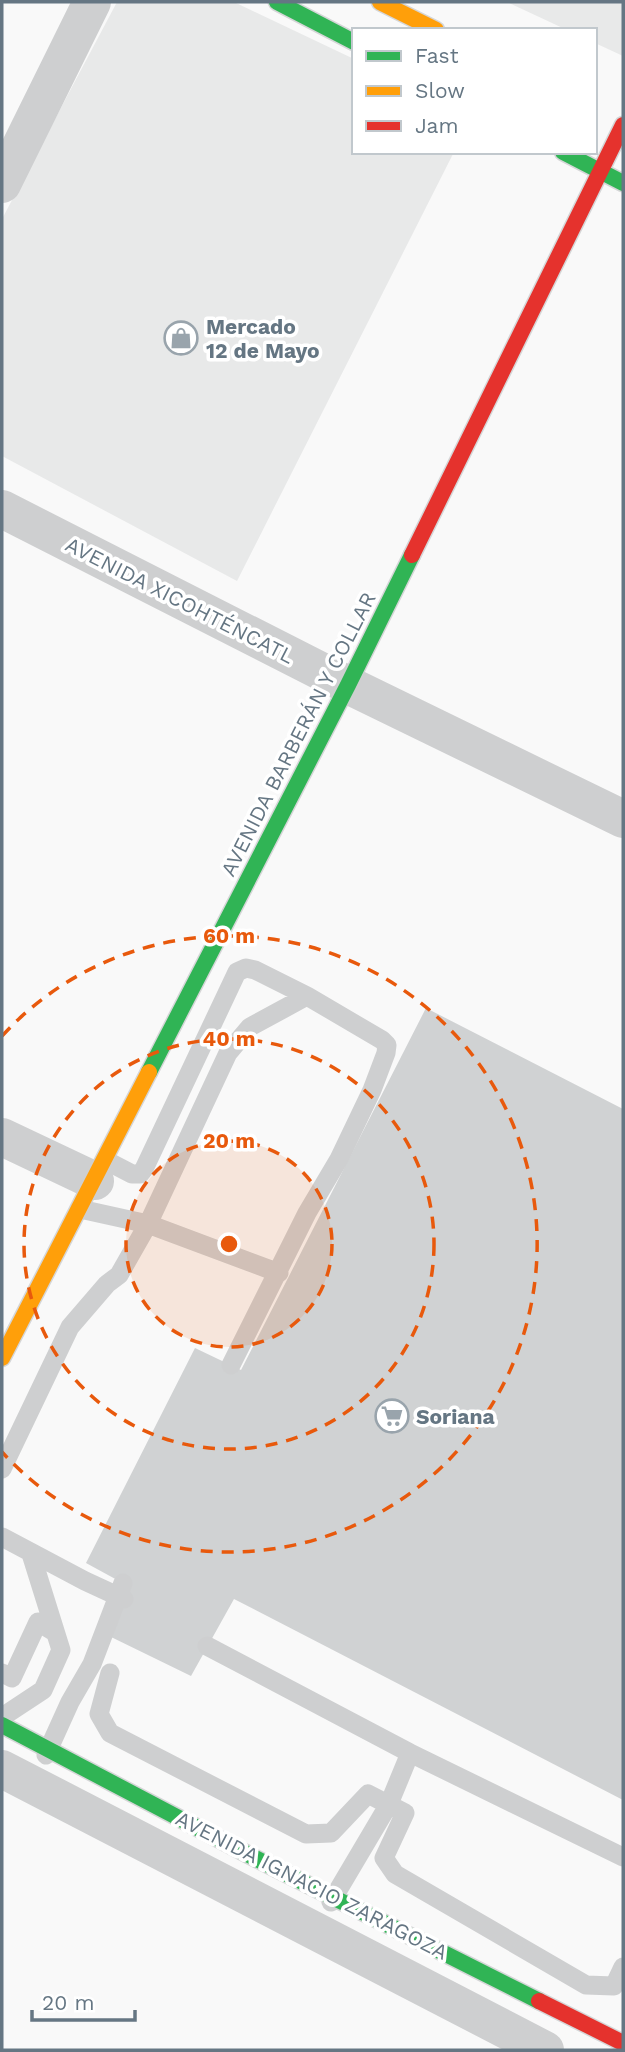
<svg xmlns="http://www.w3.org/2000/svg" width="625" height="2052" font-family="'Work Sans',sans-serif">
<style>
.built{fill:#e8e9e9}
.building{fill:#d0d2d3}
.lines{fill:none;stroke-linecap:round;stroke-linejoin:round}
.fast-casing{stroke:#d5d6d7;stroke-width:19}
.slow-casing{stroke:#d5d6d7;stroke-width:19}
.jam-casing{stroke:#d5d6d7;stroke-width:19}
.lane{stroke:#cecfd0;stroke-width:19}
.street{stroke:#cecfd0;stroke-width:38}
.fast{stroke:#30b455;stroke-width:16}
.slow{stroke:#ff9f0a;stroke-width:16}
.jam{stroke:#e5322d;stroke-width:16}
.ring{fill:none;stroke:#e8590c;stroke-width:3.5;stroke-dasharray:12 9}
.labels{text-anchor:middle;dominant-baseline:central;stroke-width:7;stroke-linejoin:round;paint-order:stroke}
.poi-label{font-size:21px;font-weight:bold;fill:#657683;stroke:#fff;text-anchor:start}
.street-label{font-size:21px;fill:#657683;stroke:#fff}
.centre{fill:#e8590c;stroke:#fff;stroke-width:3.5}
.ring-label{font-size:21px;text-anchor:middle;font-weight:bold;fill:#e8590c;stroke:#fff;stroke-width:7;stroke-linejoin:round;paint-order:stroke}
</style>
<rect width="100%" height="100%" fill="#f9f9f9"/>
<path class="built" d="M117 2H234L354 59V152H454L237 581 2 456V219Z
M507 2H623V56L595 43V30H567Z"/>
<path class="building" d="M426 1008 623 1109V1800L234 1599 191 1676 109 1636 130 1587 86 1563 195 1348 241 1370Z"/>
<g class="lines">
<defs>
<path id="fast" d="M277 2 354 42
M563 152 623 183
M149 1072 348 685 412 555
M2 1725 249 1855 539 2001"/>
<path id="slow" d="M380 2 436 30
M2 1358 149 1072"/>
<path id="jam" d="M412 555 623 125
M539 2001 623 2043"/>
</defs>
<use href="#fast" class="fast-casing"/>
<use href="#slow" class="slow-casing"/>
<use href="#jam" class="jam-casing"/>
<path class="lane" d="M105 1160 132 1174H140L144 1169 237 972 246 968 255 970 307 996 382 1040 387 1045 386 1053 372 1090 339 1159 307 1213 231 1365
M80 1209 148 1224 279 1273
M2 1469 70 1327 107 1284 119 1275 148 1224 228 1053 250 1027 307 996
M2 1537 85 1581 124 1599
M207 1646 410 1753 623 1857
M2 1673 12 1678 38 1622 53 1631
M110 1673 99 1714 110 1733 306 1834 331 1833 368 1794 405 1813 384 1858 395 1874 586 1985 614 1986 623 1967
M2 1717 43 1690 61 1650 31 1554
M46 1755 70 1702 92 1664 123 1583
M331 1902 389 1804 410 1753"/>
<path class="street" d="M2 184 92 2
M2 509 348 685 623 819
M2 1137 95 1181
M2 1769 545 2050"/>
<use href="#fast" class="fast"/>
<use href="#slow" class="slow"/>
<use href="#jam" class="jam"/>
</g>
<circle cx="229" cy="1244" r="103" fill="#e8590c" fill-opacity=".12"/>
<g class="ring">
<circle cx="229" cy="1244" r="103"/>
<circle cx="229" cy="1244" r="205"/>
<path d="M2 1036A308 308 0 1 1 2 1452"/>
</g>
<defs>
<symbol id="shop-ring" viewBox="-11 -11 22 22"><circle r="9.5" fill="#fff" stroke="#99a4ac" stroke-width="1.5"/><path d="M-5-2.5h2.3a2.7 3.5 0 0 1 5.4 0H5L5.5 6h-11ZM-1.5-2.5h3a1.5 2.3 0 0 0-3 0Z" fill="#99a4ac"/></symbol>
<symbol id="supermarket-ring" viewBox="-11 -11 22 22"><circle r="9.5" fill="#fff" stroke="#99a4ac" stroke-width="1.5"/><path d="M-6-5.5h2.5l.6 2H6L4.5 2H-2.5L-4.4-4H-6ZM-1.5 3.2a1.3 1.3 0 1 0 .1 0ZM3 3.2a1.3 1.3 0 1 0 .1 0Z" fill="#99a4ac"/></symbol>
</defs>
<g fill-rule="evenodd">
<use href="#shop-ring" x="162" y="319" width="38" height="38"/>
<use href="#supermarket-ring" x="373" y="1397" width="38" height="38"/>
</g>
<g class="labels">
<g class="poi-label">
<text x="206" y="326">Mercado<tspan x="206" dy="24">12 de Mayo</tspan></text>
<text x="416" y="1416">Soriana</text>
</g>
<g class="street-label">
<text transform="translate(180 600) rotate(27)">AVENIDA XICOHTÉNCATL</text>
<text transform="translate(298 734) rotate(-63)">AVENIDA BARBERÁN Y COLLAR</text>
<text transform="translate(312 1885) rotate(27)">AVENIDA IGNACIO ZARAGOZA</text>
</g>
</g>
<circle cx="229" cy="1244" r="10" class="centre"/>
<g class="ring-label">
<text x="229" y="943">60 m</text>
<text x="229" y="1046">40 m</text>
<text x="229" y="1148">20 m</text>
</g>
<rect width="625" height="2052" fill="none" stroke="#657683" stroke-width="7"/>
<rect x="352" y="28" width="245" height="126" fill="#ffffff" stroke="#c1c8cd" stroke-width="2"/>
<rect x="366" y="51" width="35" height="10" fill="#30b455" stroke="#c1c8cd" stroke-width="2"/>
<text x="415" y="63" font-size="21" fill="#657683">Fast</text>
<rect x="366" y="86" width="35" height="10" fill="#ff9f0a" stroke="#c1c8cd" stroke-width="2"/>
<text x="415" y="98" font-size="21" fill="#657683">Slow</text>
<rect x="366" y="121" width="35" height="10" fill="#e5322d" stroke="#c1c8cd" stroke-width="2"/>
<text x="415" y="133" font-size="21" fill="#657683">Jam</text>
<path d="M32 2010v10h103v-10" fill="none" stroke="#657683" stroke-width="3.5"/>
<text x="42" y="2010" font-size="21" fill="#657683" stroke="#ffffff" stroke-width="5" paint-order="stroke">20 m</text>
</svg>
